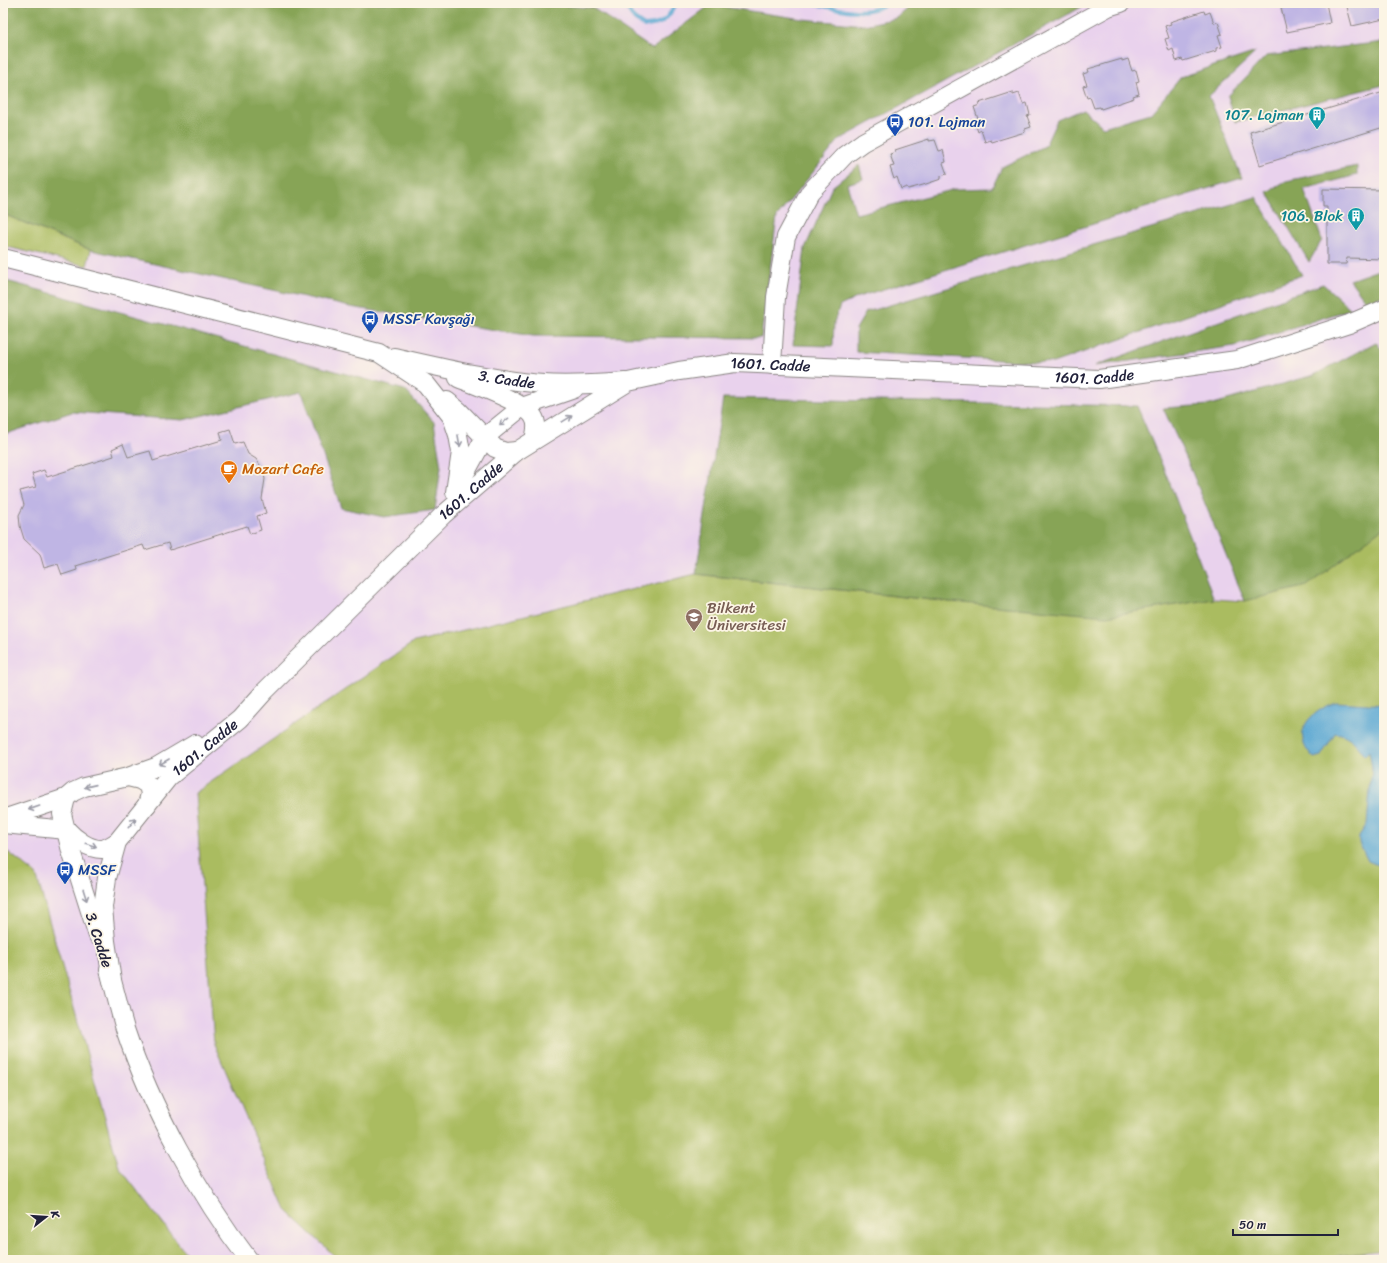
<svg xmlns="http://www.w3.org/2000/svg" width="1387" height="1263" font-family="Sriracha,sans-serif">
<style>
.built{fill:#e9d2ed}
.green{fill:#aabc60;stroke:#666f4e}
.forest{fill:#87a456;stroke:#546348}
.water{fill:#5aa7d3;stroke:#3e6487}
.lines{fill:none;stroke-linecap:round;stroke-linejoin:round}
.stream{stroke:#5aa7d3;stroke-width:4}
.building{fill:#bfb5e4}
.minor-casing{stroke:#898482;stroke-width:20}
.minor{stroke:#fff;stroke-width:18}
.oneway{stroke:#9c9ca7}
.labels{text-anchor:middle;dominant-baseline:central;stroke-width:3.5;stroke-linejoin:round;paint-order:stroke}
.culture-label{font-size:15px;fill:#0d838f;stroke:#fcf5e5;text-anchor:end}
.transit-label{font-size:15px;fill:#164399;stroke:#fcf5e5;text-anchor:start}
.street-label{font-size:15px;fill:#22223b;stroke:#fcf5e5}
.food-label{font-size:15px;fill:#c56008;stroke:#fcf5e5;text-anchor:start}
.education-label{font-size:15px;fill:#785e54;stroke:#fcf5e5;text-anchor:start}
</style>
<rect width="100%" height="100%" fill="#fcf5e5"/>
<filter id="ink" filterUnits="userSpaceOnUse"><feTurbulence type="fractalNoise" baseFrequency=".025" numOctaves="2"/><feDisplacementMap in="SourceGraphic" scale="8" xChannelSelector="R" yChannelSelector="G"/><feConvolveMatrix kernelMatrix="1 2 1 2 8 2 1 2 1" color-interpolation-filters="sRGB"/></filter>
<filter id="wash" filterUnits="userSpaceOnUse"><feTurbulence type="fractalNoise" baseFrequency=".012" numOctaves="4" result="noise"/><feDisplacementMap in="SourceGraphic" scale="16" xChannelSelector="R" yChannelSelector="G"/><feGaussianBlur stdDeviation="0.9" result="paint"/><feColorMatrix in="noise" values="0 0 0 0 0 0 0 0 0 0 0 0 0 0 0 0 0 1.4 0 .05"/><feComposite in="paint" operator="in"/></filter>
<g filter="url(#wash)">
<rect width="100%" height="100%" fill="#f0e6c8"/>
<path class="built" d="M3 3H1384V1260H3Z"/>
<path class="green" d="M3 214 91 250 87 266 3 246Z
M1384 527V1250L1304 1260H339L286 1210 214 1044 195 793 414 642 696 574 950 602 1214 599 1245 601Z
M8 852 36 874 119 1167 191 1260H3V853Z"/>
<path class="forest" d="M3 3H532L593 8 652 49 710 5 803 19 864 25 897 18 914 3H1089L839 140 777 217 761 338 533 336 350 307 91 250 3 214Z
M1384 42V85L1235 122 1228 96 1266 56Z
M1256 52 1209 96 1242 178 861 296 840 306 834 322 833 346 793 345 805 248 832 187 859 165 863 179 847 184 856 214 956 189 992 188 1002 167 1045 146 1057 120 1083 109 1103 127 1151 113 1181 77Z
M1357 166V175L1304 189 1322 240 1309 262 1267 192 1286 181Z
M1256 197 1302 275 1053 363 856 352V329L866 312Z
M1384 268V295L1367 303 1350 280Z
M3 280 405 390 434 422 441 467 435 510 384 517 341 508 301 392 183 420 72 412 3 435Z
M1323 284 1351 309 1235 346 1094 366Z
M1376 342 1384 353V527L1307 586 1245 601 1187 460 1163 408 1210 405 1314 375Z
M723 398 1137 406 1169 481 1214 599 1107 616 950 602 696 574Z"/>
<path class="water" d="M1336 702 1384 705V862L1375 864 1368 861 1359 843V836L1367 824 1372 768 1369 751 1365 756C1358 745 1349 734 1335 733L1321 756 1314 758C1289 732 1309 713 1336 702Z"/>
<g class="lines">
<path class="stream" d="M624 3 634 19 644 26C665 25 666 19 677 3
M809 3C835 8 864 18 888 3"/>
</g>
<g id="blocks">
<path class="building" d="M1287 3H1326L1330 23 1287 32 1281 8 1288 7Z
M1346 3H1384V19L1352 26Z
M1204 11 1205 14 1210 12 1214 23 1218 22 1222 34 1218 35 1222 47 1216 48V51L1183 61 1182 59 1176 61 1173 49 1169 51 1165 39 1169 38 1165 26 1171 24 1170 22Z
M1122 59V61L1128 59 1132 71 1136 70 1139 81 1136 82 1139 94 1133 96 1134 98 1101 109 1100 107 1094 108 1090 97 1087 98 1083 86 1087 85 1083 74 1089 72 1088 69Z
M1013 92V95L1019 93 1023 104 1027 103 1030 115 1027 116 1031 127 1025 129V132L992 142 991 140 985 142 981 130 978 132 974 120 978 119 974 107 980 105 979 103Z
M1384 92V127L1260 165 1250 132Z
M929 139V141L935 140 939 151 943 150 946 162 943 163 947 174 941 176V179L923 185 908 189 907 187 901 189 897 177 894 179 890 167 894 166 890 154 896 152 895 150Z
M1323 189 1384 190V259L1347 258 1346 264H1327V206H1323Z
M230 429 235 444 243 442 248 454 256 459 262 468 265 479 262 499 266 513 257 516 261 530 250 534 247 526 170 550 168 543 145 550 143 545 76 566 77 570 62 575 58 564 44 568 40 554 24 539 20 526 19 515 24 505 20 491 36 487 32 474 44 470 47 477 114 456 112 449 123 444 128 457 150 451 153 461 222 440 220 432Z"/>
</g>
</g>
<g filter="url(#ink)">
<use href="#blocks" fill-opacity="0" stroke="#898482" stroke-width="1"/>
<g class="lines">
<defs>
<g id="minor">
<path d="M3 258 379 353 426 384 452 417 458 435 461 452 455 492"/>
<path id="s1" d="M394 357C443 368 493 380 543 384 570 386 598 384 625 382"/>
<path d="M772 365 776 297 786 237 810 192 845 155 863 142 1108 7 1121 3"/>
<path d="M458 378C475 385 524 402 533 416 538 423 536 431 534 440"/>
<path d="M447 401 459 411 495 448 505 452 517 451"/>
<path d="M461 481 485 437 522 407 574 389"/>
<path d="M128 777 156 767 195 744"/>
<path d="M3 819 66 798"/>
<path d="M3 824 67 830"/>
<path d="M67 830C75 839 90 850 103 849 107 848 113 844 117 842"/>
<path d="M98 936 71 851 62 814 66 798 73 792 84 787 128 777 140 780 148 785 150 794 147 805"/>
<path d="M109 970C115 990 119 1009 125 1029 151 1107 199 1195 249 1260"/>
<path id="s2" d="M112 981 106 941 103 907 107 878 117 842 169 777 240 719 265 691 443 515 517 451 628 382 679 371 735 363 1099 379 1237 360 1349 324 1384 309"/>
</g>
</defs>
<use href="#minor" class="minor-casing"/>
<use href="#minor" class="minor"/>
</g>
<defs><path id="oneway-shaft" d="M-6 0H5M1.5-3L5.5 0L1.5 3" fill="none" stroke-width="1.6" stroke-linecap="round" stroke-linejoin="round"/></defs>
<g class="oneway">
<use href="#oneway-shaft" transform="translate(567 419) rotate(-31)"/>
<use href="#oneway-shaft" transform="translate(504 422) rotate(141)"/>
<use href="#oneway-shaft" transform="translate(459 441) rotate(80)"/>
<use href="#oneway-shaft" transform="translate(164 762) rotate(150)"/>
<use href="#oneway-shaft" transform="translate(90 786) rotate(167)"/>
<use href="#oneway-shaft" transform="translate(34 808) rotate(161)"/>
<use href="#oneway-shaft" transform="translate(132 823) rotate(-51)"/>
<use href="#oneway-shaft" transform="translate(91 845) rotate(17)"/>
<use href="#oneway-shaft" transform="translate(85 895) rotate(72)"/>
</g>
</g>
<defs>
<symbol id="building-pin" viewBox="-11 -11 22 30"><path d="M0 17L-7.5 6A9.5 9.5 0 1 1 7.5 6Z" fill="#0f9aa8" stroke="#fcf5e5"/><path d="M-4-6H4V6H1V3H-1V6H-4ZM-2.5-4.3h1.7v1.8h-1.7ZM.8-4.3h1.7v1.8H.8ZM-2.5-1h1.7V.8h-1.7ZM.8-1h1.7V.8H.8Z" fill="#fff"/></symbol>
<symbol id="bus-pin" viewBox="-11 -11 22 30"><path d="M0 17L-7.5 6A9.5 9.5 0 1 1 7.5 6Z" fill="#1a4fb4" stroke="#fcf5e5"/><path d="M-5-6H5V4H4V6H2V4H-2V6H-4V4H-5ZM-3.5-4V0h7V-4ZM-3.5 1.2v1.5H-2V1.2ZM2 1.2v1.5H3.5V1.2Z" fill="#fff"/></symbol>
<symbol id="cafe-pin" viewBox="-11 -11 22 30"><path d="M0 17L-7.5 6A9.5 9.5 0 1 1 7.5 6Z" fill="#e8710a" stroke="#fcf5e5"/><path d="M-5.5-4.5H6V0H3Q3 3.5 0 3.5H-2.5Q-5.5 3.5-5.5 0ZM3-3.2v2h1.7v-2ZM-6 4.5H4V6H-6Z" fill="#fff"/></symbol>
<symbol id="university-pin" viewBox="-11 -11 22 30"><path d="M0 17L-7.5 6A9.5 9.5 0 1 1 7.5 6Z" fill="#8d6e63" stroke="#fcf5e5"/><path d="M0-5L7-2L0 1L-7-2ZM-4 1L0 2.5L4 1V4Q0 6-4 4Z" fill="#fff"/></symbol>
</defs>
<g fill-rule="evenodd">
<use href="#building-pin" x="1307" y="105" width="20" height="27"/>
<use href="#bus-pin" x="885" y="112" width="20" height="27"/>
<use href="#building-pin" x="1346" y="206" width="20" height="27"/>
<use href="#bus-pin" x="360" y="309" width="20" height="27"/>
<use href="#cafe-pin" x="219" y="459" width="20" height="27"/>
<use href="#university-pin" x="684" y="607" width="20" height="27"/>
<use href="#bus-pin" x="55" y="860" width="20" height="27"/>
</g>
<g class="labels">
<g class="culture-label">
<text x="1304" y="115">107. Lojman</text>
<text x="1343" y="216">106. Blok</text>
</g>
<g class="transit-label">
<text x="908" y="122">101. Lojman</text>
<text x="383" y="319">MSSF Kavşağı</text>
<text x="78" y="870">MSSF</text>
</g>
<g class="street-label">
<text stroke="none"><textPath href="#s2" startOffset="977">1601. Cadde</textPath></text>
<text stroke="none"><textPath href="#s2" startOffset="1301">1601. Cadde</textPath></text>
<text stroke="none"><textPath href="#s1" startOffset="115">3. Cadde</textPath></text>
<text stroke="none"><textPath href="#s2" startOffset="641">1601. Cadde</textPath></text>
<text stroke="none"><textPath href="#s2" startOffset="271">1601. Cadde</textPath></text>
<text transform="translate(99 940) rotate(72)">3. Cadde</text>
</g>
<g class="food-label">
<text x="242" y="469">Mozart Cafe</text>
</g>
<g class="education-label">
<text x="707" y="608">Bilkent<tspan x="707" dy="17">Üniversitesi</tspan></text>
</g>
</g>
<rect width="1387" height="1263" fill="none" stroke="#fcf5e5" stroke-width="16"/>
<g transform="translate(46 1217) rotate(73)" stroke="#fcf5e5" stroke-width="3" paint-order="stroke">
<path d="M0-3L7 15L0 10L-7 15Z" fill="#22223b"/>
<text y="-6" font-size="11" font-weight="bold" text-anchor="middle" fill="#22223b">K</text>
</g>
<path d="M1233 1229v6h105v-6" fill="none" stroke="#22223b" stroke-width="2"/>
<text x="1239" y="1229" font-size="12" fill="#22223b" stroke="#fcf5e5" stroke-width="3" paint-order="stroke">50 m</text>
</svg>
